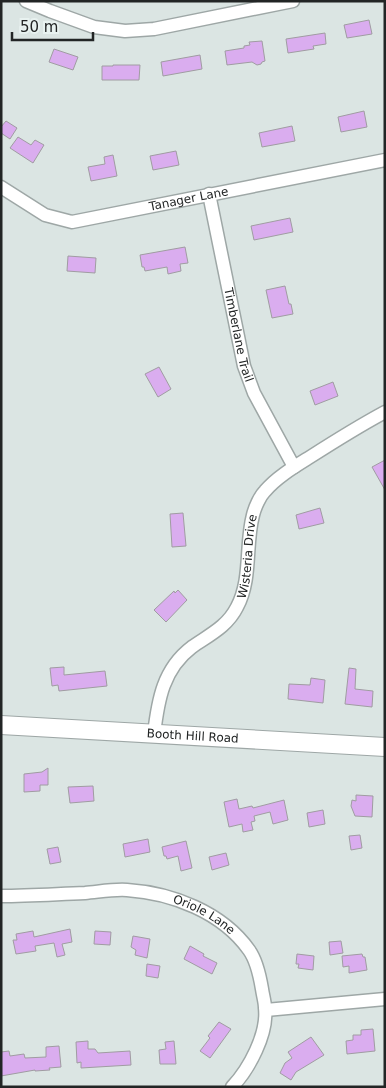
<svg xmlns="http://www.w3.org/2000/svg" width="386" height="1088" font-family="'DejaVu Sans',sans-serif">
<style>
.building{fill:#daadef;stroke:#a09ca2}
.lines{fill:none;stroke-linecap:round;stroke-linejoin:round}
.street-casing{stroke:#9ea7a6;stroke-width:15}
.secondary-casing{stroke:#9ea7a6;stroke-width:20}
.street{stroke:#fff;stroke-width:12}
.secondary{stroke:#fff;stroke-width:18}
.labels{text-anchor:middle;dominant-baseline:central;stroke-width:4;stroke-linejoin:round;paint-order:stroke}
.street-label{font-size:12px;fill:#222525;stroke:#e8f2f0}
</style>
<rect width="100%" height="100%" fill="#dbe5e3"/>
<path class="building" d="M369 20 372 34 347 38 344 25Z
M325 33 326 44 313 46 314 49 288 53 286 39Z
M262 41 265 61 262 62 261 64 257 65 252 62 227 65 225 51 244 48V46L250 45 249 42Z
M54 49 78 57 73 70 49 62Z
M200 55 202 69 163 76 161 62Z
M113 65H140L139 80H102V66H113Z
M364 111 367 127 341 132 338 117Z
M6 121 17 128 10 139 1 133V127Z
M292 126 295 141 262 147 259 133Z
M18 137 31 145 35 140 44 145 33 163 10 148Z
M176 151 179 165 153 170 150 156Z
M113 155 117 176 91 181 88 167 105 164 104 157Z
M290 218 293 232 254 240 251 226Z
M185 247 188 263 180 264 181 271 168 274 167 267 145 271 144 267H142L140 255Z
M68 256 96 258 95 273 67 271Z
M285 286 289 304H291L293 314 272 318 266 290Z
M159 367 171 389 158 397 145 374Z
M333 382 338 396 315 405 310 391Z
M385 460V490L372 467Z
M320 508 324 523 299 529 296 515Z
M183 513 186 546 172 547 170 514Z
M178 590 187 600 166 622 154 610 174 591 175 593Z
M64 667V675L105 671 107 686 59 691 58 685 52 686 50 668Z
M349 668 356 669 355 689 373 691 372 707 345 704Z
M311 678 325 680 323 703 288 699 289 684 310 685Z
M48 768V785H40V791L24 792V774L42 772Z
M93 786 94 801 70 803 68 787Z
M356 795 373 796 372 817 355 816 351 806 352 800 356 801Z
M237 799 239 809 252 806 253 808 284 800 288 820 273 824 270 812 254 816 255 821 251 822 253 830 243 832 242 824 229 827 224 802Z
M323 810 325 824 309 827 307 813Z
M360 835 362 848 351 850 349 836Z
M148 839 150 852 125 857 123 844Z
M186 841 192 868 181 871 178 856 167 859 166 856H164L162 847Z
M58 847 61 862 50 864 47 849Z
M226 853 229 865 212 870 209 857Z
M70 929 72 942 62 944 65 955 57 957 54 943 35 946 36 951 16 954 13 940H17L16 934 33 931 34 937Z
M95 931 111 932 110 945 94 944Z
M133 936 150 939 147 958 135 955 136 950 131 947Z
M341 941 343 953 330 955 329 942Z
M190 946 204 954 203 956 217 963 212 974 184 959Z
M297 954 314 956 313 970 298 968 299 964H296Z
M362 954 363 957H365L367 970 349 973V966L343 967 342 956Z
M147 964 160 966 158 978 146 976Z
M219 1022 231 1029 210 1058 200 1051 210 1038 208 1036Z
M373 1029 375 1051 347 1054 346 1041 353 1040V1035H361V1030Z
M311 1037 324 1055 296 1072 291 1080 280 1073 285 1063 292 1058 288 1052Z
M88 1041V1049H95L98 1053 130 1051 131 1065 81 1068V1062L77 1063 76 1042Z
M174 1041 176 1064H160L159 1050 166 1049 165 1042Z
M59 1046 61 1067 49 1068 50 1070 35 1071V1070L1 1076V1052L9 1051 10 1056 24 1054 25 1058 46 1057V1047Z"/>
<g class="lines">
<defs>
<g id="street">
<path d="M26 1 50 11 94 27 125 31 154 29 293 1"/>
<path id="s1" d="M1 187 45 215 72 222 385 160"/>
<path id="s2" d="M209 194 244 366 254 393 294 467"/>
<path id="s3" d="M154 734C158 700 163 669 192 647 209 635 227 627 237 607 252 579 245 545 253 515 255 507 260 496 265 491 277 477 294 467 310 457 335 441 359 426 385 412"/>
<path id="s4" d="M1 896C29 896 57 894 85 893 98 892 113 889 127 890 172 893 222 912 249 950 257 961 260 977 262 989 263 996 265 1002 265 1008 268 1034 249 1069 232 1087"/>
<path d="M266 1010 385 999"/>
</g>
<g id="secondary">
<path id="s5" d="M1 725 385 747"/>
</g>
</defs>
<use href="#street" class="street-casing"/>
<use href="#secondary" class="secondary-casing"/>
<use href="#street" class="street"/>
<use href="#secondary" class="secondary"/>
</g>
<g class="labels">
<g class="street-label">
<text stroke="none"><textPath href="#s1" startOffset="199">Tanager Lane</textPath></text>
<text stroke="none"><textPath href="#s2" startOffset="144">Timberlane Trail</textPath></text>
<text stroke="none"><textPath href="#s3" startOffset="211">Wisteria Drive</textPath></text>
<text stroke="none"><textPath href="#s5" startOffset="192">Booth Hill Road</textPath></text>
<text stroke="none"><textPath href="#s4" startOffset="208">Oriole Lane</textPath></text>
</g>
</g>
<rect width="386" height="1088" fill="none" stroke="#222525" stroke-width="5"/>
<path d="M12 32v8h81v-8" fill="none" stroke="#222525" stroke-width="2.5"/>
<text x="20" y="32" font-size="15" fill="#222525" stroke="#e8f2f0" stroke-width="4" paint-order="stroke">50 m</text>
</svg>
